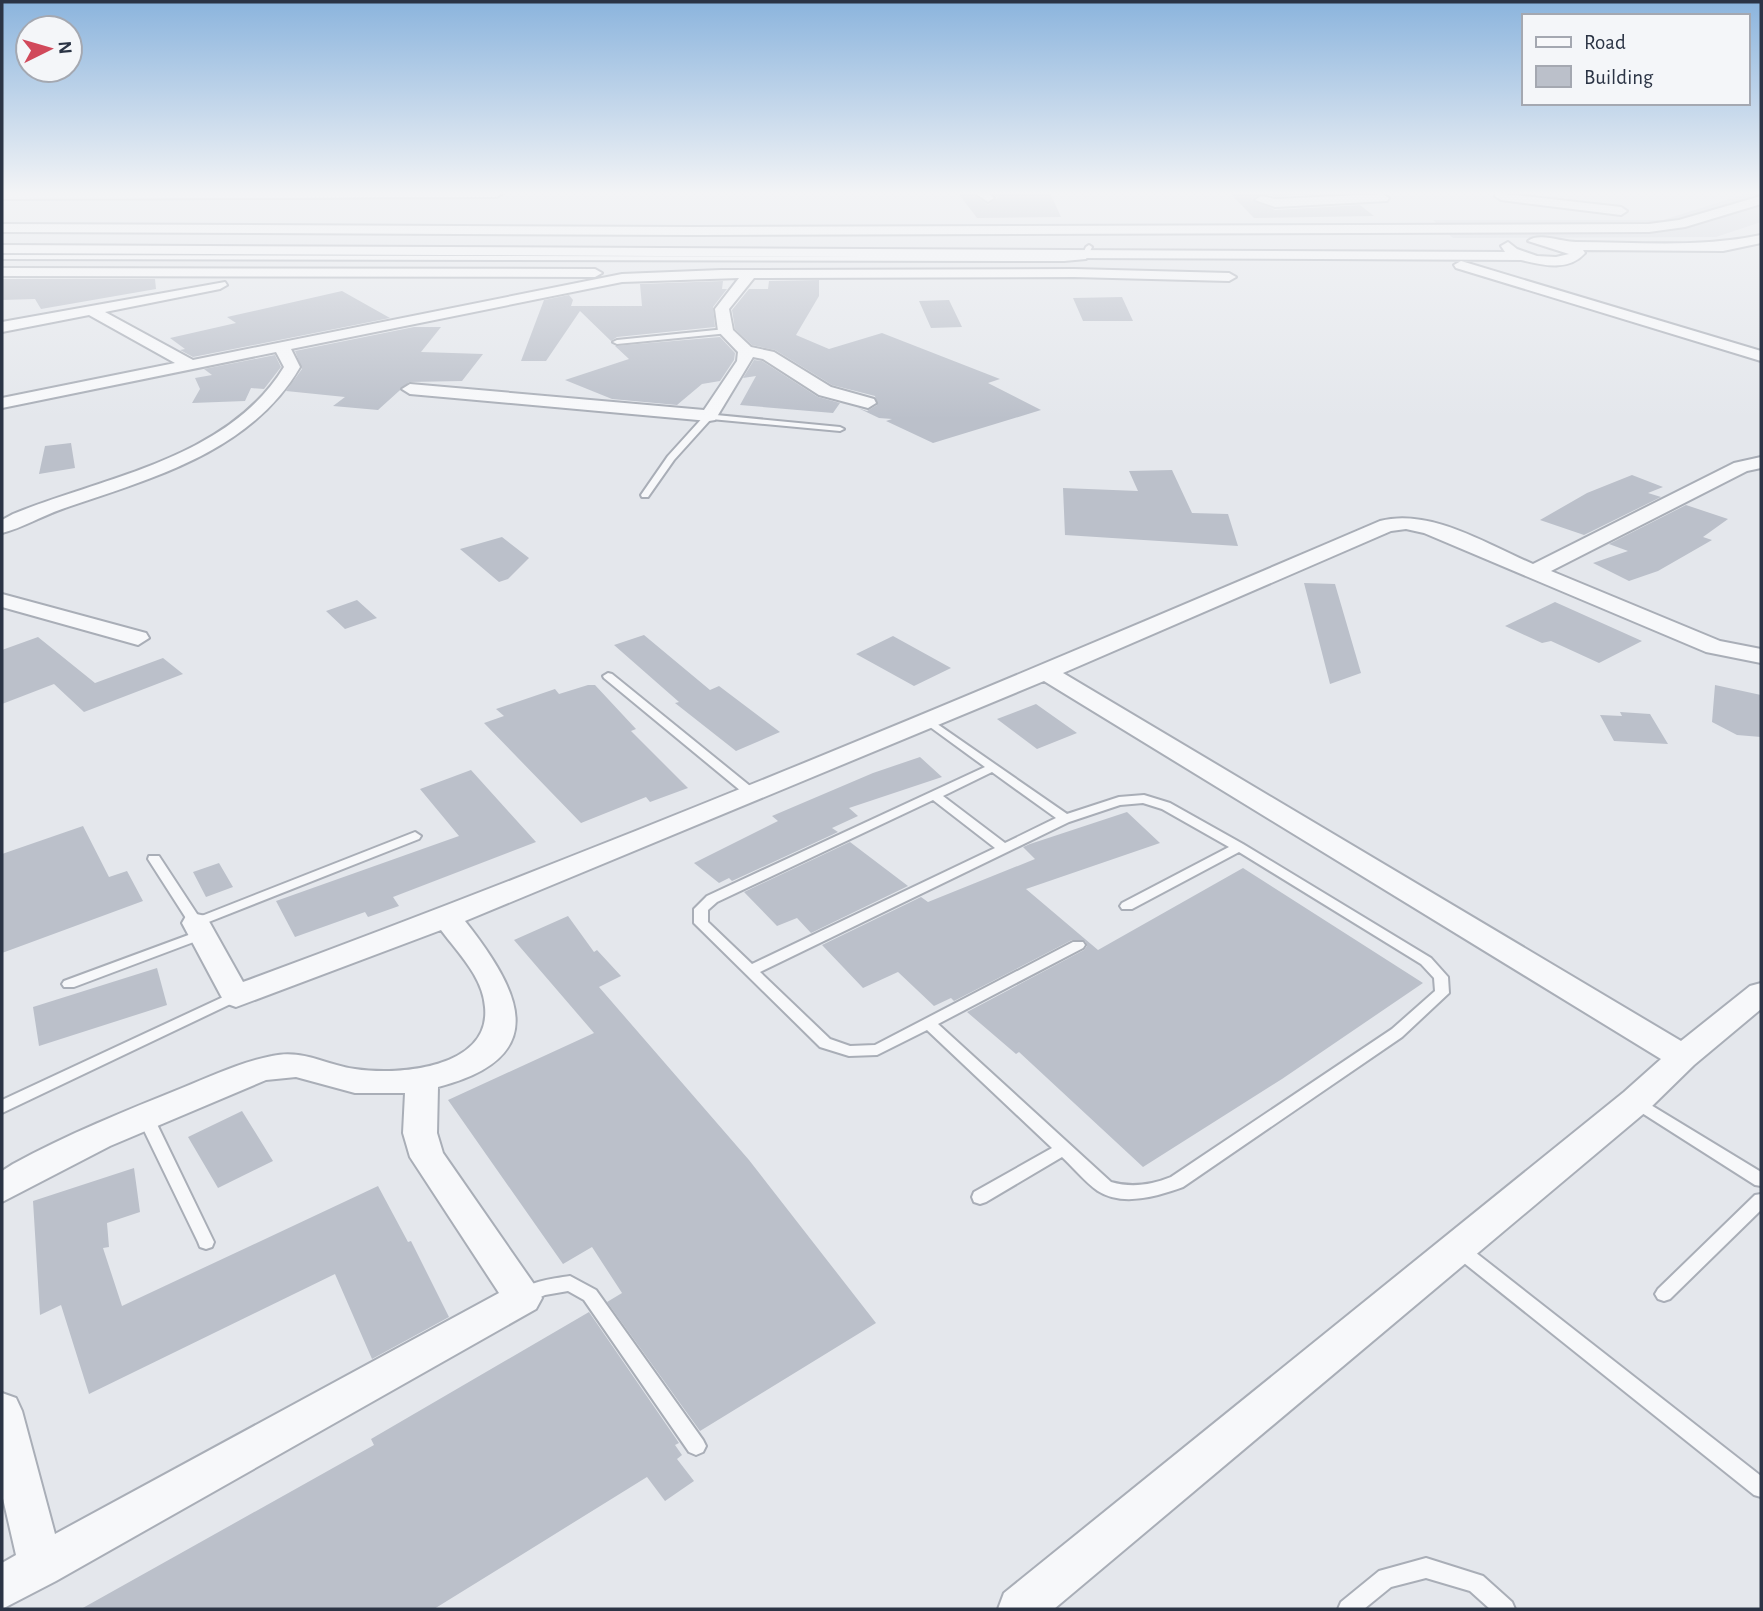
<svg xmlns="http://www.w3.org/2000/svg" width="1763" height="1611" font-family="'Alegreya Sans',sans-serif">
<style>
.built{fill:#d2d6de}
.building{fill:#bbc0ca}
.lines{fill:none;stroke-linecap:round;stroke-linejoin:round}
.service-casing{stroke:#a9aeb7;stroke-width:4}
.minor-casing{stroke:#a9aeb7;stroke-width:4}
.service{fill:#f7f8fa;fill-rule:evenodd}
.minor{fill:#f7f8fa;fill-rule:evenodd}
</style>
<rect width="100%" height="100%" fill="#e4e7ec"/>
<path class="built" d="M1749 193H1761V222L1716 237 1453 238 1433 220H1663Z"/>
<path class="building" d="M958 193H972L988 205 997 198 993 193H1050L1061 217 977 218Z
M1230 193H1341L1275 196 1262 193 1252 199 1275 210 1360 205 1374 216 1254 218Z
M2 279H155L156 289 41 309 35 299 2 300Z
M819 280V296L796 335 829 349 882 333 1000 379 988 383 1041 410 933 443 886 421 892 419 879 418 858 408 867 411 877 405 875 396 832 385 775 350 752 345 735 329 732 310 749 289H768L769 281Z
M723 281 722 289H727L713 307 715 327 617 337 611 341 580 311 546 361H521L544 300 569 295 573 300 571 306H642L640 284Z
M342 291 390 318 193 357 180 350 185 349 170 338 236 323 227 317Z
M1122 297 1133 321H1083L1073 298Z
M949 300 962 327 931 328 919 301Z
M414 327H441L421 352 483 354 462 381 409 382 378 410 333 406 345 397 286 391 302 369 295 351Z
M720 337 735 353 734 360 720 381 702 384 677 405 612 399 565 380 629 359 615 346Z
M275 355 281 367 264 389 251 388 245 401 192 403 200 389 195 378 212 375 204 369Z
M754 360 762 361 818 397 840 403 833 413 740 405 756 376 743 378Z
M71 443 75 468 39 474 45 446Z
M1172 470 1192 513 1228 514 1238 546 1065 535 1063 488 1138 491 1129 471Z
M1632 475 1663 487 1648 493 1661 497 1584 535 1540 520 1587 493Z
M1686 505 1728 519 1703 537 1712 540 1658 571 1629 581 1593 563 1628 551 1609 544Z
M502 537 529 558 508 579 499 582 460 549Z
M1304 583 1335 584 1361 673 1330 684Z
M357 600 377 618 345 629 326 611Z
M1555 602 1642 641 1599 663 1551 641 1542 643 1505 626Z
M644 635 710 690 719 686 780 732 736 751 675 703 679 702 614 645Z
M893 636 951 668 914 686 856 654Z
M38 637 95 683 163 658 183 674 84 712 54 684 2 704V650Z
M588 685H595L636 729 631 731 688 788 650 802 646 797 581 823 484 723 504 716 496 709 555 689 559 694Z
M1715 685 1761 695V737L1737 735 1712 722Z
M1036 704 1077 733 1037 749 997 719Z
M1620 712 1650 714 1668 744 1614 741 1600 715 1622 716Z
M920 757 942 777 849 808 858 816 832 828 838 832 732 881 729 878 719 883 694 863 778 821 772 816 873 773Z
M471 770 536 842 393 897 399 906 368 917 365 912 295 937 276 901 459 836 420 789Z
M1127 812 1160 843 1026 889 1098 950 1243 868 1423 983 1282 1079 1143 1167 1019 1052 1016 1054 967 1012 1084 950 1087 946 1085 941 1072 940 954 1001 951 998 934 1006 898 972 863 988 822 945 921 897 928 902 1035 859 1023 847 1030 844Z
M83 826 109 877 127 871 143 901 2 953V854Z
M850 842 908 886 811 933 797 918 777 926 744 892Z
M219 863 233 887 206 897 193 872Z
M568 916 594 952 597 950 621 976 599 987 749 1160 876 1323 700 1431 607 1302 622 1293 592 1247 563 1264 448 1100 594 1033 514 940Z
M157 968 167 1005 39 1046 33 1007Z
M242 1111 273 1161 218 1188 188 1137Z
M134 1168 140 1212 107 1223 109 1247 103 1248 122 1306 378 1186 408 1242 411 1241 449 1317 372 1359 335 1274 89 1394 61 1305 40 1315 33 1201Z
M589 1312 679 1443 675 1445 682 1455 677 1459 694 1481 665 1501 647 1477 434 1609H81L374 1445 371 1439Z"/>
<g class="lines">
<defs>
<path id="service" d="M1089 245 1092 247 1086 259 1064 261 2 259V255L1064 257 1082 256 1086 247Z
M726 329 730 331 729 333 617 344 613 342 617 340Z
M706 414 840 427 844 429 840 431 711 419 674 460 648 497H642L641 495 668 456Z
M608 673 612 674 755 790 757 793 755 796H747L604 678 603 676Z
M930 719 1067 814 1119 797 1144 795 1170 803 1243 844 1431 958 1448 977 1449 993 1402 1037 1183 1187C1158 1196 1123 1207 1098 1191 1085 1182 1074 1168 1062 1157L986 1202 980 1204 974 1202 972 1197 974 1192 1052 1148 927 1030 877 1055 849 1056 820 1047 694 923V909L707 896 985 767 926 724 924 722ZM992 772 1056 818 1005 843 943 796ZM933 800 995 848 752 964 708 922V910L717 902ZM1143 803 1162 809 1229 847 1122 903 1120 906 1122 909H1132L1239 852 1421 964 1434 978 1435 991 1392 1029 1171 1177C1151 1185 1132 1188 1111 1182L938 1024 1083 948 1085 945 1083 942H1073L875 1045 850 1046 830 1039 760 972 1069 822 1120 805Z
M415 832 421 836 419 839 196 927 191 926 148 859 149 856H159L199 917Z
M202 930 207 931 209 934 207 937 74 987H64L62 984 64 981Z
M236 991 241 993 243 996 241 999 2 1113V1100Z
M1636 1096 1761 1172V1186L1755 1185 1631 1106 1628 1102 1631 1098Z
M145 1110 151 1112 153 1116 214 1242 212 1247 206 1249 200 1247 198 1242 137 1116 139 1112Z
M1761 1194V1210L1670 1299 1664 1301 1658 1299 1655 1294 1658 1289 1755 1195Z
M1460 1243 1466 1245 1761 1476V1497L1754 1495 1454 1255 1451 1250 1454 1245Z
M570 1276 596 1290 703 1440 706 1446 703 1452 696 1455 689 1452 584 1300 568 1291 545 1295 523 1305 517 1303 514 1298C524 1281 552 1279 570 1276Z
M1426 1558 1483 1576 1512 1602 1515 1609H1490L1470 1591 1426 1578 1391 1587 1364 1609H1338L1341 1602 1379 1571Z"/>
<path id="minor" d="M2 193H503L497 197 2 199Z
M975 193H989L994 198 988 202Z
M1497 193 1621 207 1627 211 1621 215 1501 200 1495 196Z
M1383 194 1389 198 1387 201 1275 207 1255 200 1261 196 1275 199Z
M1761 196V204L1685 227 1649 232 695 235 2 232V224L695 227 1649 224 1679 220Z
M1761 235V243L1723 251 1583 250 1585 253C1568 272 1543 265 1521 260L2 253V245L1505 252 1501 246 1508 242 1517 249 1537 256 1556 257 1569 254 1528 241C1539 232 1562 242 1576 242 1637 242 1700 248 1761 235Z
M1461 261 1761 351V361L1456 268 1454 265Z
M2 268 595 269 602 273 595 277 2 276Z
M1074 269 1229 273 1236 277 1229 281 1074 277 754 278 729 309 733 330 751 347 774 352 831 387 874 399 876 403 868 408 819 395 763 359 753 357 715 420 709 421 410 394 402 389 410 384 704 410 737 361 738 352 718 331 715 309 739 278 622 282 291 349 300 367C250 453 149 479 62 509 42 516 22 528 2 533V520L13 514C104 477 228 459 284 367L276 352 2 408V398L175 363 89 315 2 332V322L225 282 227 285 220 289 105 312 193 360 622 274 721 270Z
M1761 457V468L1747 471 1551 571 1720 641 1761 649V663L1706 652 1424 533 1406 529 1391 531 1063 673 1681 1041 1750 986 1761 983V1009L1694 1065 1648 1110 1054 1609H998L1004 1593 1624 1092 1661 1059 1044 681 465 921C520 991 554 1057 438 1087L437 1133 443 1153 536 1287 542 1298 536 1309 56 1581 2 1609V1563L16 1555 2 1494V1393L16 1398 22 1411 55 1534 499 1293 410 1157 403 1133 405 1093H355L296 1077 266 1080 110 1146 2 1202V1171L13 1164C68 1134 125 1111 182 1088 212 1076 241 1062 272 1056 303 1049 326 1065 355 1069 399 1076 491 1068 485 1007 483 977 458 953 441 930L236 1007 225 1003 221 996 182 923 186 916 196 914 206 916 243 982C628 840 1004 682 1380 521 1431 508 1488 545 1533 564L1734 463Z
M2 594 146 633 149 638 138 645 2 607Z"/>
</defs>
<use href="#service" class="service-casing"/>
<use href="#minor" class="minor-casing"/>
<use href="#service" class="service"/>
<use href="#minor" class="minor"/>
</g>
<linearGradient id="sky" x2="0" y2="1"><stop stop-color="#8bb4dd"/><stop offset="0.46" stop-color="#f3f4f6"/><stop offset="1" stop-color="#f3f4f6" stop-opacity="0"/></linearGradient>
<rect width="1763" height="419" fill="url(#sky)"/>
<rect width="1763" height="1611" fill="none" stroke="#2b3445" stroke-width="7"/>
<rect x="1522" y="14" width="228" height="91" fill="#f4f6f9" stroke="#a4a8b1" stroke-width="2"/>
<rect x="1536" y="37" width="35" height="10" fill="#f7f8fa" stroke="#a4a8b1" stroke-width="2"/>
<text x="1584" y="49" font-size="21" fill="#2b3445">Road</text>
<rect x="1536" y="66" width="35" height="21" fill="#bbc0ca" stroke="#a4a8b1" stroke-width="2"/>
<text x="1584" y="84" font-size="21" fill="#2b3445">Building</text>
<g transform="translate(49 49) rotate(85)"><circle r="33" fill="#f4f6f9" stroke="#a4a8b1" stroke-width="2"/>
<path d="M0-5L12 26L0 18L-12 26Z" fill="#d1495b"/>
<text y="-10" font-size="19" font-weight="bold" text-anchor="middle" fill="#2b3445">N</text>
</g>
</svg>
